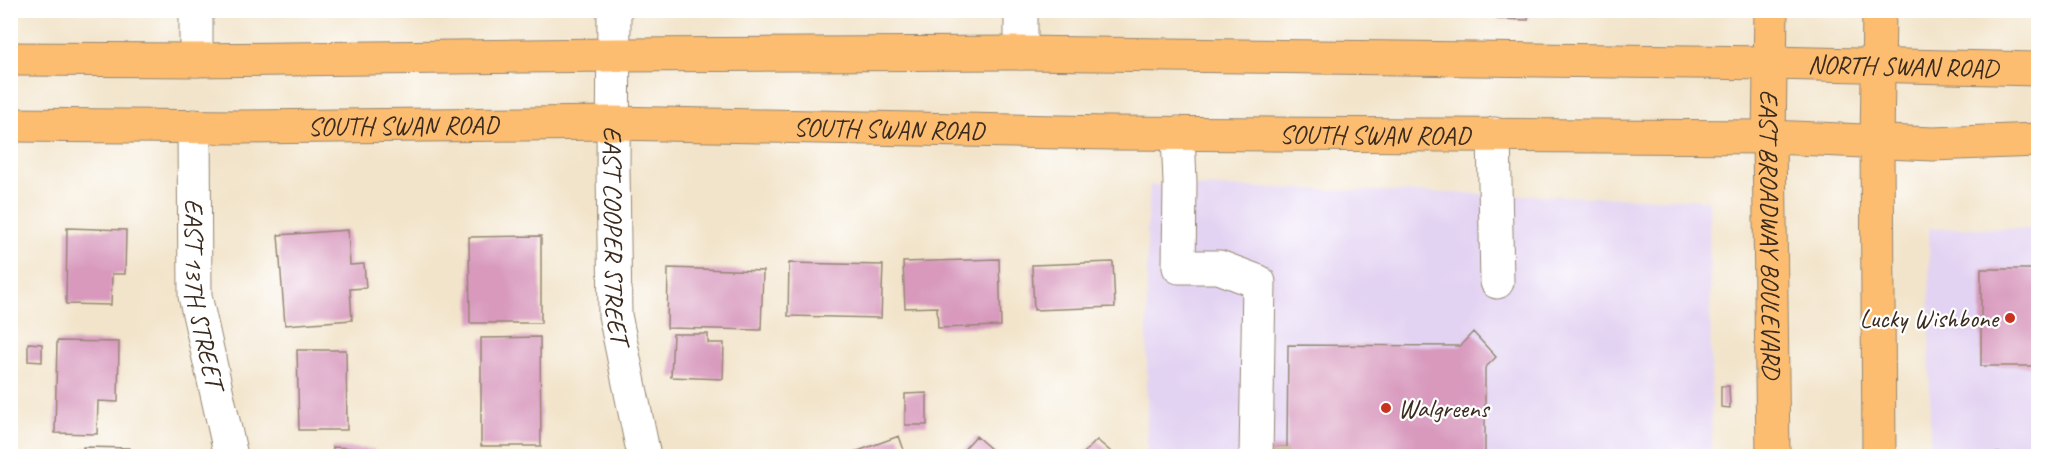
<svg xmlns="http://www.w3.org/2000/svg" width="2049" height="467" font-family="Caveat,sans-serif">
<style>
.built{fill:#e3d3f2}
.building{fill:#d899bd}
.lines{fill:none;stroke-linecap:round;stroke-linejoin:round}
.minor-tunnel{stroke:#cdbfa8;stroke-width:33;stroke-dasharray:33 16;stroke-linecap:butt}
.minor-casing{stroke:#968774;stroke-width:35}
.major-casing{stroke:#968774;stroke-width:35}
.minor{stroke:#fff;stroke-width:33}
.major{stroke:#fcbd6f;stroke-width:33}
.poi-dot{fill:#c8321e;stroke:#fff;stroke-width:2}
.labels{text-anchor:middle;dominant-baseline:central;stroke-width:4.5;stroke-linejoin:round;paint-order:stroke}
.street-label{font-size:26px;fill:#3b2a1e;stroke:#fff}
.poi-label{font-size:26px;fill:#3b2a1e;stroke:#fff;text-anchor:end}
</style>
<rect width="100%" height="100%" fill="#fff"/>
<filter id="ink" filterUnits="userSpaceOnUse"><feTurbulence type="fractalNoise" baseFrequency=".0167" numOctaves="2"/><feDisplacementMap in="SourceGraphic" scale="12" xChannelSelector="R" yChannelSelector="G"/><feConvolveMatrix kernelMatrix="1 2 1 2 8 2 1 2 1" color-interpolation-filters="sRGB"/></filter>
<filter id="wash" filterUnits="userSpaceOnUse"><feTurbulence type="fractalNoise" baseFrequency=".008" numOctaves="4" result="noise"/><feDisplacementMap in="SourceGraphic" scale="24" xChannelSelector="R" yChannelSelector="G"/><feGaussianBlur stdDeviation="1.35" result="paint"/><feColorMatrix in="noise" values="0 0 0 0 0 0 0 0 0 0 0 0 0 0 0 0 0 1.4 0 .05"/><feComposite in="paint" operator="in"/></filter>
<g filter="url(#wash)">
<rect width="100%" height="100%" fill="#f2e4ca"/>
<path class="built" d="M1150 185 1709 200 1712 456H1147V229Z
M1929 228 2038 229V456H1930Z"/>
<g id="blocks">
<path class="building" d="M1498 10H1529L1528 20 1498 19Z
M67 228 126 230 125 274H112L111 305 66 304Z
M348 230 350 265 364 264 366 288 350 289 352 320 285 325 278 235Z
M541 236V323H470L469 237Z
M999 259 1001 326 938 328 937 307 905 308 903 262Z
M1113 262 1115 307 1034 310 1032 265Z
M789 263 883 265 881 318 788 316Z
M668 268 763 271 761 330 667 328Z
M1981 269H2038V366H1981Z
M1473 332 1496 357 1485 368V456H1260V448L1287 447 1288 345 1460 346Z
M673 334H708V343H724L723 379 671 377Z
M540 337 541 446H481V338Z
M57 341 119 342 118 402 98 401 97 434 55 433Z
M28 343 42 344V362L28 361Z
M297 350H346L347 430H299Z
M1721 386H1729L1730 408 1721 407Z
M927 393V425H905V394Z
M899 436 906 456H844Z
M976 436 999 456H958Z
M1097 440 1116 456H1081Z
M83 447 130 448 129 456H83Z
M333 447 374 449V456H332Z
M2038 452V456H1971V454Z"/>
</g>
</g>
<g filter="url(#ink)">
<use href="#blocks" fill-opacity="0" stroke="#968774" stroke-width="1.5"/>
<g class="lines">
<path class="minor-tunnel" d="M1275 447V456"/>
<defs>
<g id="minor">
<path id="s1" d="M614 10 613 169 615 315 644 456"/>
<path d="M1021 53V10"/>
<path d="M196 60V10"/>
<path id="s2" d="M194 126 195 296 231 456"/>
<path d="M1178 133 1180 182 1179 267H1219L1259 282 1256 456"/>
<path d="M1494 134 1497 282"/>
</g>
<g id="major">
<path id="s3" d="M1771 10 1769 137 1773 456"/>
<path id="s4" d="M10 59 196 60 614 55 1021 53 1769 63 2038 69"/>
<path id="s5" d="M10 125 241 127 613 123 1110 133 1769 137 1933 144 2038 140"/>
<path d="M1879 456 1877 143 1879 10"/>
</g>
</defs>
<use href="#minor" class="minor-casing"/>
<use href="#major" class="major-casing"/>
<use href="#minor" class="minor"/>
<use href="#major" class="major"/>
</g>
</g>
<g class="poi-dot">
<circle cx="2010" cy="318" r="6"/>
<circle cx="1386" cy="408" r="6"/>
</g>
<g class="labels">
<g class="street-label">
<text stroke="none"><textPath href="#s4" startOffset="1893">NORTH SWAN ROAD</textPath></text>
<text stroke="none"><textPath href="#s5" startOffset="393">SOUTH SWAN ROAD</textPath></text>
<text stroke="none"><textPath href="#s5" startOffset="879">SOUTH SWAN ROAD</textPath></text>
<text stroke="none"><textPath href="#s5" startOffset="1365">SOUTH SWAN ROAD</textPath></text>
<text stroke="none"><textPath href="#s3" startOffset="224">EAST BROADWAY BOULEVARD</textPath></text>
<text stroke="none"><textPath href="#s1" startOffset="225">EAST COOPER STREET</textPath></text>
<text stroke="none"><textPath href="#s2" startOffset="168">EAST 13TH STREET</textPath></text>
</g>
<g class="poi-label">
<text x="1998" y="318">Lucky Wishbone</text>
<text x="1398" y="408" text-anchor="start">Walgreens</text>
</g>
</g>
<rect width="2049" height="467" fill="none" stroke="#fff" stroke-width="36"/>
</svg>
